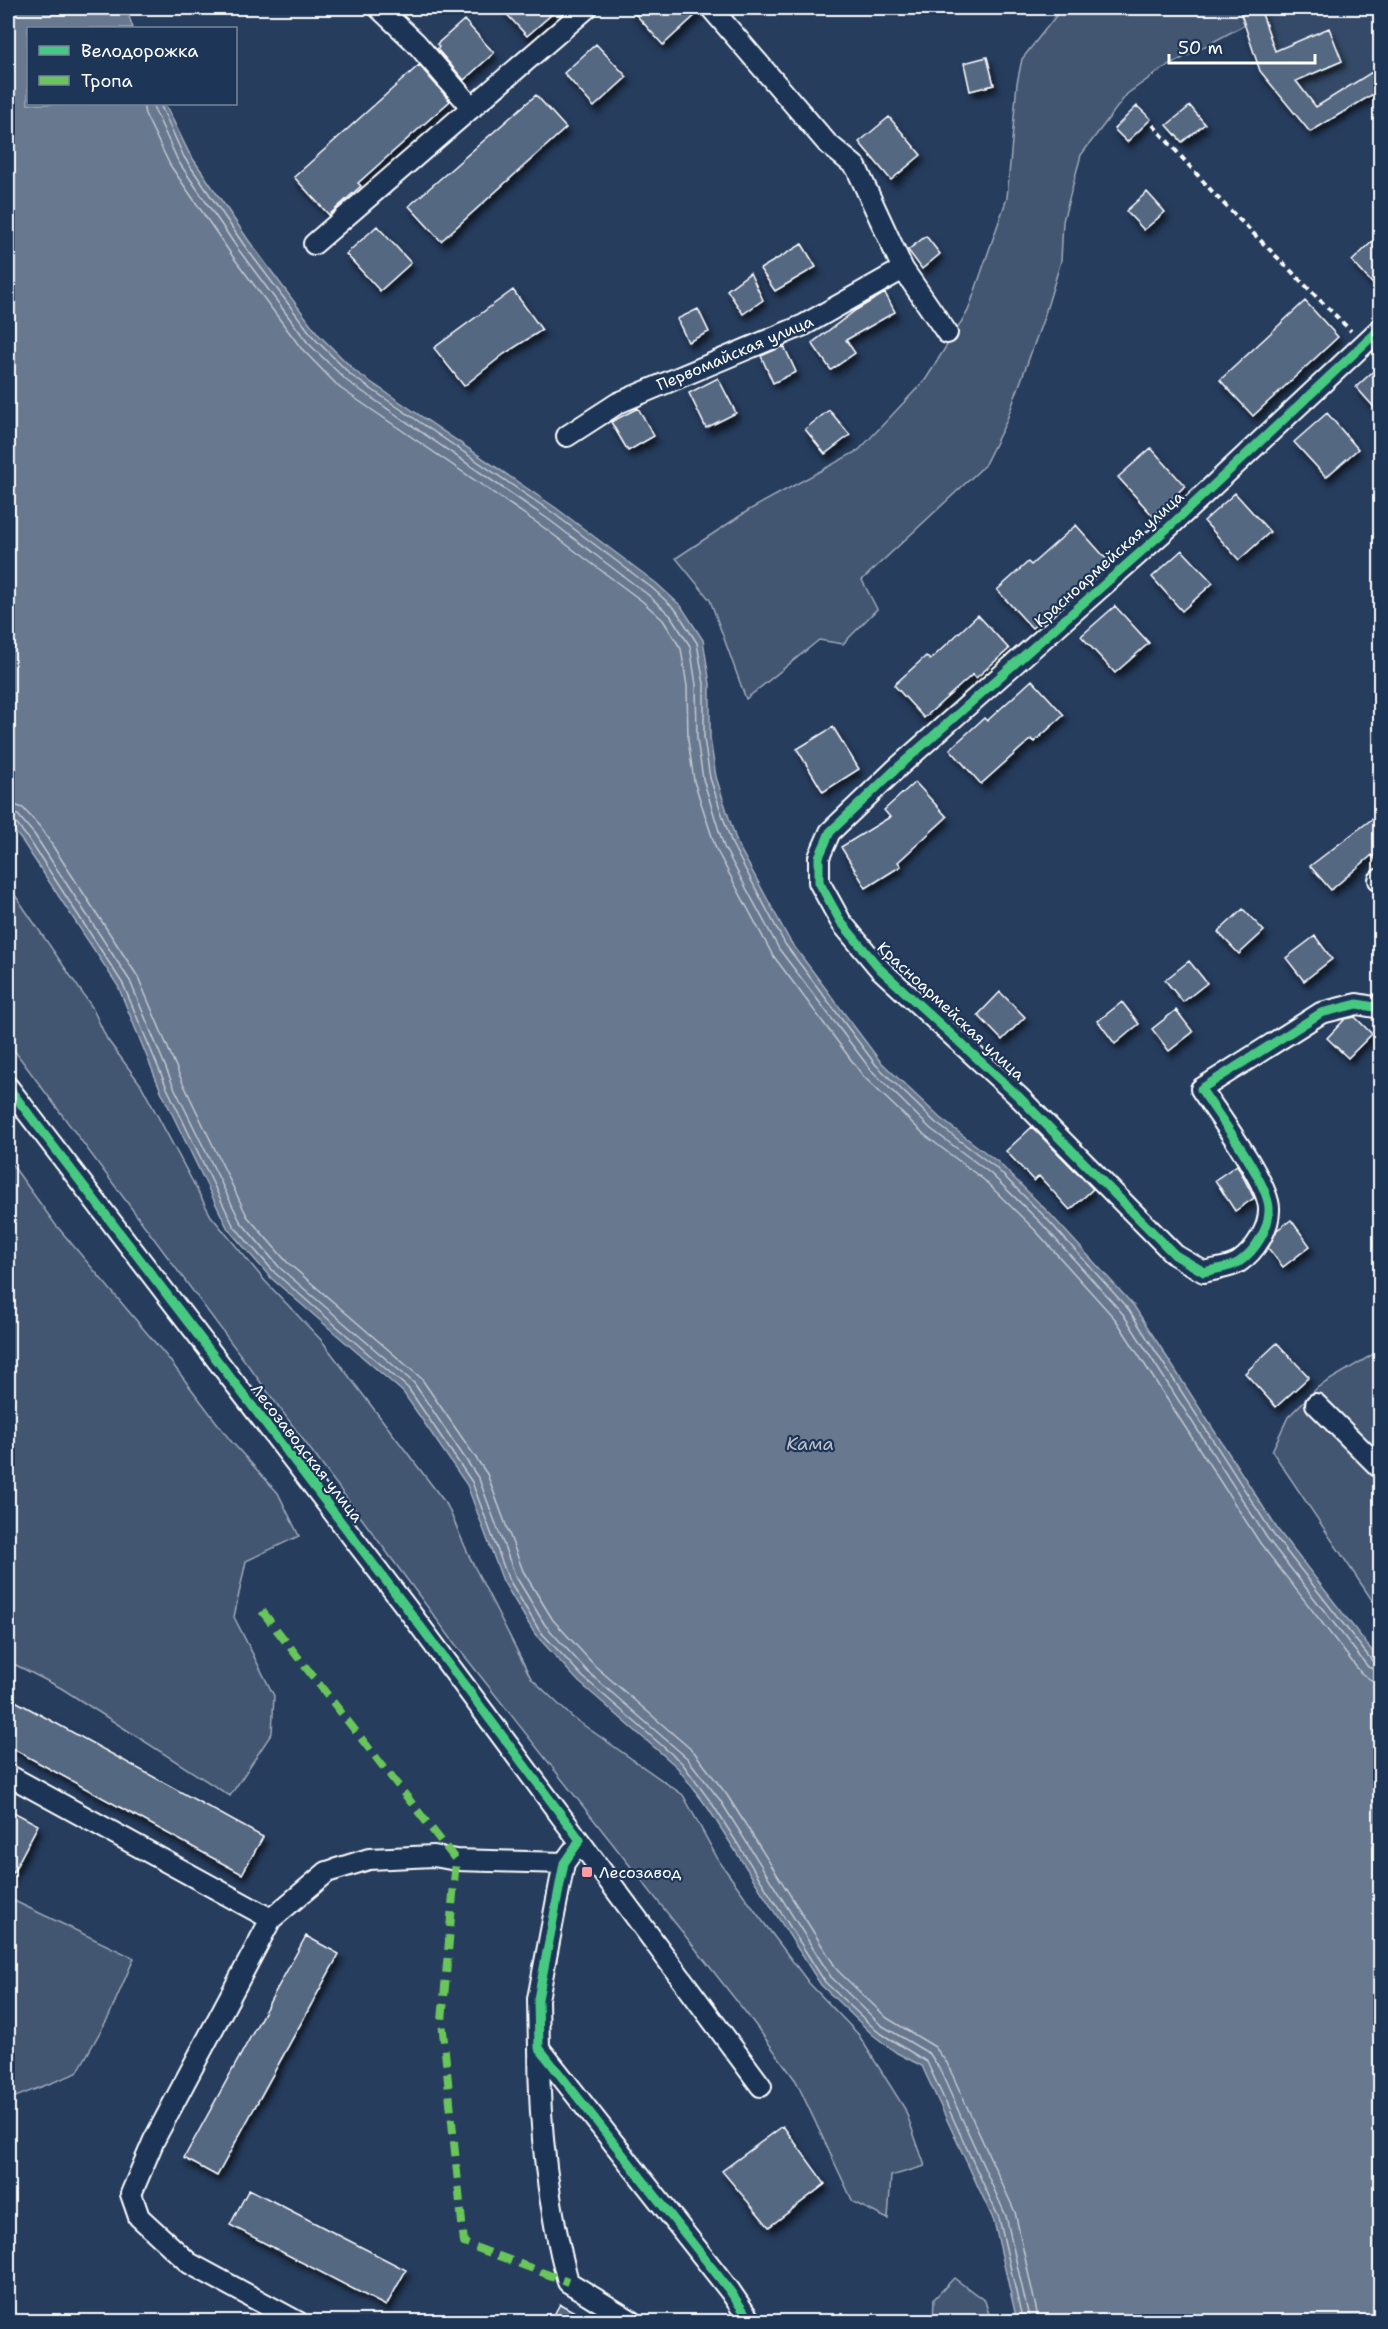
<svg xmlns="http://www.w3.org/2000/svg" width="1388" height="2329" font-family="'Shantell Sans',sans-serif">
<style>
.built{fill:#344a68}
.green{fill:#425672;stroke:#a0aab8;stroke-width:1.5}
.water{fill:#67788e;stroke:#a4aebb;stroke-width:1.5}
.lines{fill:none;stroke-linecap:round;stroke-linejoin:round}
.shore{stroke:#c2c9d2;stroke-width:1.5}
.building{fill:#556781;stroke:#fff;stroke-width:1.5;filter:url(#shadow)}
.minor-casing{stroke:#fff;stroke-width:24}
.path{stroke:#fff;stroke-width:4;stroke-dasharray:6 4.5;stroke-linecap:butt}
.minor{stroke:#1d3557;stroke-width:20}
.quiet{stroke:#6ac65a;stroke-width:8;stroke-dasharray:15 8;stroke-linecap:butt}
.cycleway-casing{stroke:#1d3557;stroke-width:13}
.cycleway{stroke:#46c982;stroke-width:9}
.poi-dot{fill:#ff9aa2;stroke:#1d3557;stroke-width:2}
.labels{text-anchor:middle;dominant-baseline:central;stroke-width:4.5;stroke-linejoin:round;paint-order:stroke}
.street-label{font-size:16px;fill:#fff;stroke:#1d3557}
.poi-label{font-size:16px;fill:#fff;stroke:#1d3557;text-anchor:start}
.water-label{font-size:18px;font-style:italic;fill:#bbc2cc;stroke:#1d3557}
</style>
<defs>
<filter id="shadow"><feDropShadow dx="3.5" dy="6" stdDeviation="3" flood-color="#0009"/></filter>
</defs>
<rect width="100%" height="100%" fill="#263d5e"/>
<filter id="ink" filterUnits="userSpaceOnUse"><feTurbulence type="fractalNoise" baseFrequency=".0167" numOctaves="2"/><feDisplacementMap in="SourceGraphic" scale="12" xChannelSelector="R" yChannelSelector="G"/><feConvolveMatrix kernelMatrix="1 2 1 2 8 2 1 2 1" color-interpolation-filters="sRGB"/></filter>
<g filter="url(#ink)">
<path class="built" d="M1239 8H1380V63L1372 72 1380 90 1310 132 1260 71Z"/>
<path class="green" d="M1062 8H1239L1245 25 1162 69 1127 94 1081 155 1063 221 1061 261 1044 317 1006 422 984 466 862 580 877 609 843 644 819 640 746 699 710 600 676 558 749 510 859 450 926 379 968 311 1007 198 1017 83 1022 59Z
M8 885 92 1007 107 1039 141 1085 211 1216 265 1281 322 1341 447 1505 470 1558 531 1678 572 1717 683 1795 719 1861 758 1915 809 1983 858 2034 905 2109 925 2166 891 2176 888 2219 853 2202 796 2081 754 2023 452 1640 8 1042Z
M8 1159 55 1224 168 1358 230 1440 278 1493 299 1536 246 1561 234 1617 274 1696 272 1733 230 1796 61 1688 8 1661Z
M1380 1350V1612L1272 1451 1288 1417 1318 1387Z
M8 1898 134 1958 109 2016 77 2073 8 2100Z
M954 2278 985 2301 991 2321H933L934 2299Z"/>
<path class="water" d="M8 8H126L133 28H28V104H165L189 153 249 241 318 334 356 372 556 508 656 583 681 606 703 640 710 684V738L716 777 737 843 790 941 880 1061 940 1118 998 1162 1051 1215 1134 1306 1278 1530 1380 1661V2321H1017L994 2221 922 2066 897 2053 873 2035 821 1985 708 1808 677 1767 579 1682 535 1634 503 1581 467 1485 403 1392 271 1278 228 1229 161 1091 118 986 23 842 8 823Z"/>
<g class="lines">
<path class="shore" d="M143 104 145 114 170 165 231 254 301 348 340 388 543 527 642 601 663 620 681 649 687 686 688 740 694 781 716 849 772 954 864 1077 926 1136 984 1180 1035 1230 1116 1320 1260 1543 1361 1673 1371 1680 1380 1681
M152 104 178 161 238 249 308 343 347 381 548 519 647 594 670 615 690 646 696 685 697 739 703 779 724 847 779 949 871 1070 931 1129 990 1173 1042 1224 1123 1314 1267 1538 1368 1667 1380 1672
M160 104 184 157 244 245 314 338 352 376 553 513 652 588 676 610 697 643 704 684V739L710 778 732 844 785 944 876 1065 936 1123 995 1167 1047 1219 1129 1310 1273 1534 1373 1662 1380 1664
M8 803 23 808 41 828 138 977 182 1081 247 1216 287 1262 421 1378 487 1474 523 1571 553 1620 595 1666 694 1752 727 1795 838 1971 887 2018 935 2047 947 2063 1015 2212 1039 2322
M8 812 18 815 34 834 130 981 173 1085 240 1221 280 1268 414 1383 479 1479 515 1575 545 1625 588 1672 687 1758 720 1800 831 1977 881 2025 930 2054 939 2068 1006 2216 1030 2322
M8 820 14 821 28 838 123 984 167 1088 233 1225 275 1273 408 1388 472 1482 508 1578 539 1630 583 1677 682 1763 713 1805 825 1982 877 2031 927 2062 999 2218 1023 2322"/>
</g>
<path class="building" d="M501 8H559L527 36Z
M630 8H699L700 11 663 45Z
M1239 8H1260L1275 51 1329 28 1342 61 1296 81 1316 107 1372 72 1380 90 1310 132 1260 71Z
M464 20 494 53 464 80 437 49 439 47 437 44Z
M596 44 627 77 594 107 564 73Z
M987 57 994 85 970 91 964 63Z
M419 65 450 101 358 183 361 186 329 215 294 177Z
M536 95 566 128 441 241 409 206Z
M1137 106 1151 119 1127 142 1114 129Z
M1190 106 1205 124 1182 142 1167 125Z
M889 117 921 155 891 180 859 142Z
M1147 192 1165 212 1144 230 1126 211Z
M377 226 411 263 380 291 346 254Z
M1380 234V292L1352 261Z
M926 236 940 254 922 269 908 250Z
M802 244 816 267 775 291 760 269Z
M750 273 763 300 743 314 727 290Z
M513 290 542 330 504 354 464 386 434 348Z
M885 293 895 312 846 340 855 353 831 370 812 343 856 310Z
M1305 301 1338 337 1253 416 1220 380Z
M698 309 709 332 688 342 677 319Z
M784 346 796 372 773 383 761 356Z
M1380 365V414L1356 387Z
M718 378 736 413 706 428 689 393Z
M638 408 654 436 628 451 611 422Z
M829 410 850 435 825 454 805 429Z
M1327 413 1358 449 1326 477 1294 442Z
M1151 448 1185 486 1153 516 1118 477Z
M1235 493 1270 532 1239 560 1204 521Z
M1076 525 1109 562 1032 628 997 590 1028 562 1031 565Z
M1182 550 1213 583 1182 611 1152 577Z
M1115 606 1149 643 1115 673 1081 636Z
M978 615 1009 649 976 678 973 674 924 718 894 685 926 656 930 660Z
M1032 680 1064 715 1034 742 1031 739 981 784 950 749 984 718 987 721Z
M833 727 859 769 823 792 797 749Z
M915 782 947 817 898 862 901 866 866 888 841 847 890 817 884 810Z
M1380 813V866L1372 855 1331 890 1310 866Z
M1243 909 1264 931 1239 954 1218 932Z
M1315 936 1332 959 1304 981 1286 958Z
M1189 961 1207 983 1183 1002 1165 980Z
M1000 992 1025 1017 1002 1040 978 1015Z
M1122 1002 1139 1024 1115 1044 1098 1021Z
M1176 1010 1193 1032 1169 1051 1152 1029Z
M1355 1017 1372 1034 1348 1058 1327 1038 1345 1019Z
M1032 1127 1093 1189 1070 1210 1039 1176 1034 1181 1006 1151Z
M1237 1165 1254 1198 1235 1211 1215 1180Z
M1291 1220 1310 1246 1283 1267 1268 1248 1277 1230Z
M1277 1343 1309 1377 1276 1407 1245 1373Z
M8 1697 263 1837 242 1874 8 1746Z
M8 1809 38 1825 8 1882Z
M306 1936 339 1954 217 2176 184 2158Z
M783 2126 825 2184 769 2227 722 2171Z
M249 2189 406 2270 386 2306 230 2225Z
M560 2304 593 2322H550Z"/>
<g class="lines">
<defs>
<path id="minor" d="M379 8 416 43 472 108
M711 8 827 143 856 167 903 269 947 333
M314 244 587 8
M1380 329 1169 527 897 768 830 832 819 857V882L841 922 880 969 1018 1096 1175 1255 1204 1272C1214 1269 1230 1268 1239 1262 1255 1251 1270 1228 1269 1208 1268 1182 1217 1113 1201 1089L1321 1013 1357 1004 1380 1008
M567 436 618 403 804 325 903 269
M1379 880 1380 879
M8 1087 406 1607 761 2086
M1316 1404 1380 1468
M8 1775 271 1919
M572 1852 564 1863 538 1999 539 2048 730 2291 751 2322
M539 2048C539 2126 548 2207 568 2282L633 2322
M298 2322 189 2263 139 2217 131 2194 154 2140 271 1919 327 1872 369 1859 434 1856 456 1860 564 1863"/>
</defs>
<use href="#minor" class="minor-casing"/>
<path class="path" d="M1153 125 1218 198 1351 331"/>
<use href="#minor" class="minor"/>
<path class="quiet" d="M262 1611 456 1860 442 2021 464 2243 568 2282"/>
<defs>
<path id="cycleway" d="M1380 329 1169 527 897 768 830 832 819 857V882L841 922 880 969 1018 1096 1175 1255 1204 1272C1214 1269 1230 1268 1239 1262 1255 1251 1270 1228 1269 1208 1268 1182 1217 1113 1201 1089L1321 1013 1357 1004 1380 1008
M8 1087 406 1607 580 1840 564 1863 538 1999 539 2048 730 2291 751 2322"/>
</defs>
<use href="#cycleway" class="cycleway-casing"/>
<use href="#cycleway" class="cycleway"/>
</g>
</g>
<rect class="poi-dot" x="581" y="1866" width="12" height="12" rx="3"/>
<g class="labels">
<g class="street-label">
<text transform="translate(735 353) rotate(-23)">Первомайская улица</text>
<text transform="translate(1109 559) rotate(-42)">Красноармейская улица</text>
<text transform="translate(951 1011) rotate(43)">Красноармейская улица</text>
<text transform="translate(307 1453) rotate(52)">Лесозаводская улица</text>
</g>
<g class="poi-label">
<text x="599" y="1872">Лесозавод</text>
</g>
<g class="water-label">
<text x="810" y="1444">Кама</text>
</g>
</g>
<rect width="1388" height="2329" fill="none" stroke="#1d3557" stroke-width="30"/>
<rect x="15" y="15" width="1358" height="2299" fill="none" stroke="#fff" stroke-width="2" filter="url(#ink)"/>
<rect x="27" y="27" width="210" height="78" fill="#1d3557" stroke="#77869a" stroke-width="1.5"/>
<rect x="39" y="46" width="30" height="9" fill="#46c982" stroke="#77869a" stroke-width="1.5"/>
<text x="81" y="57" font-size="18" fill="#ffffff">Велодорожка</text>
<rect x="39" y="76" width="30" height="9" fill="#6ac65a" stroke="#77869a" stroke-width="1.5"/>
<text x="81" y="87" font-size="18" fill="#ffffff">Тропа</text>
<path d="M1169 54v9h146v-9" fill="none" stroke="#ffffff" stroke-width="3"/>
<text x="1178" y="54" font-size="18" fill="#ffffff" stroke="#1d3557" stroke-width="4.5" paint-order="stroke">50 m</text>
</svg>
